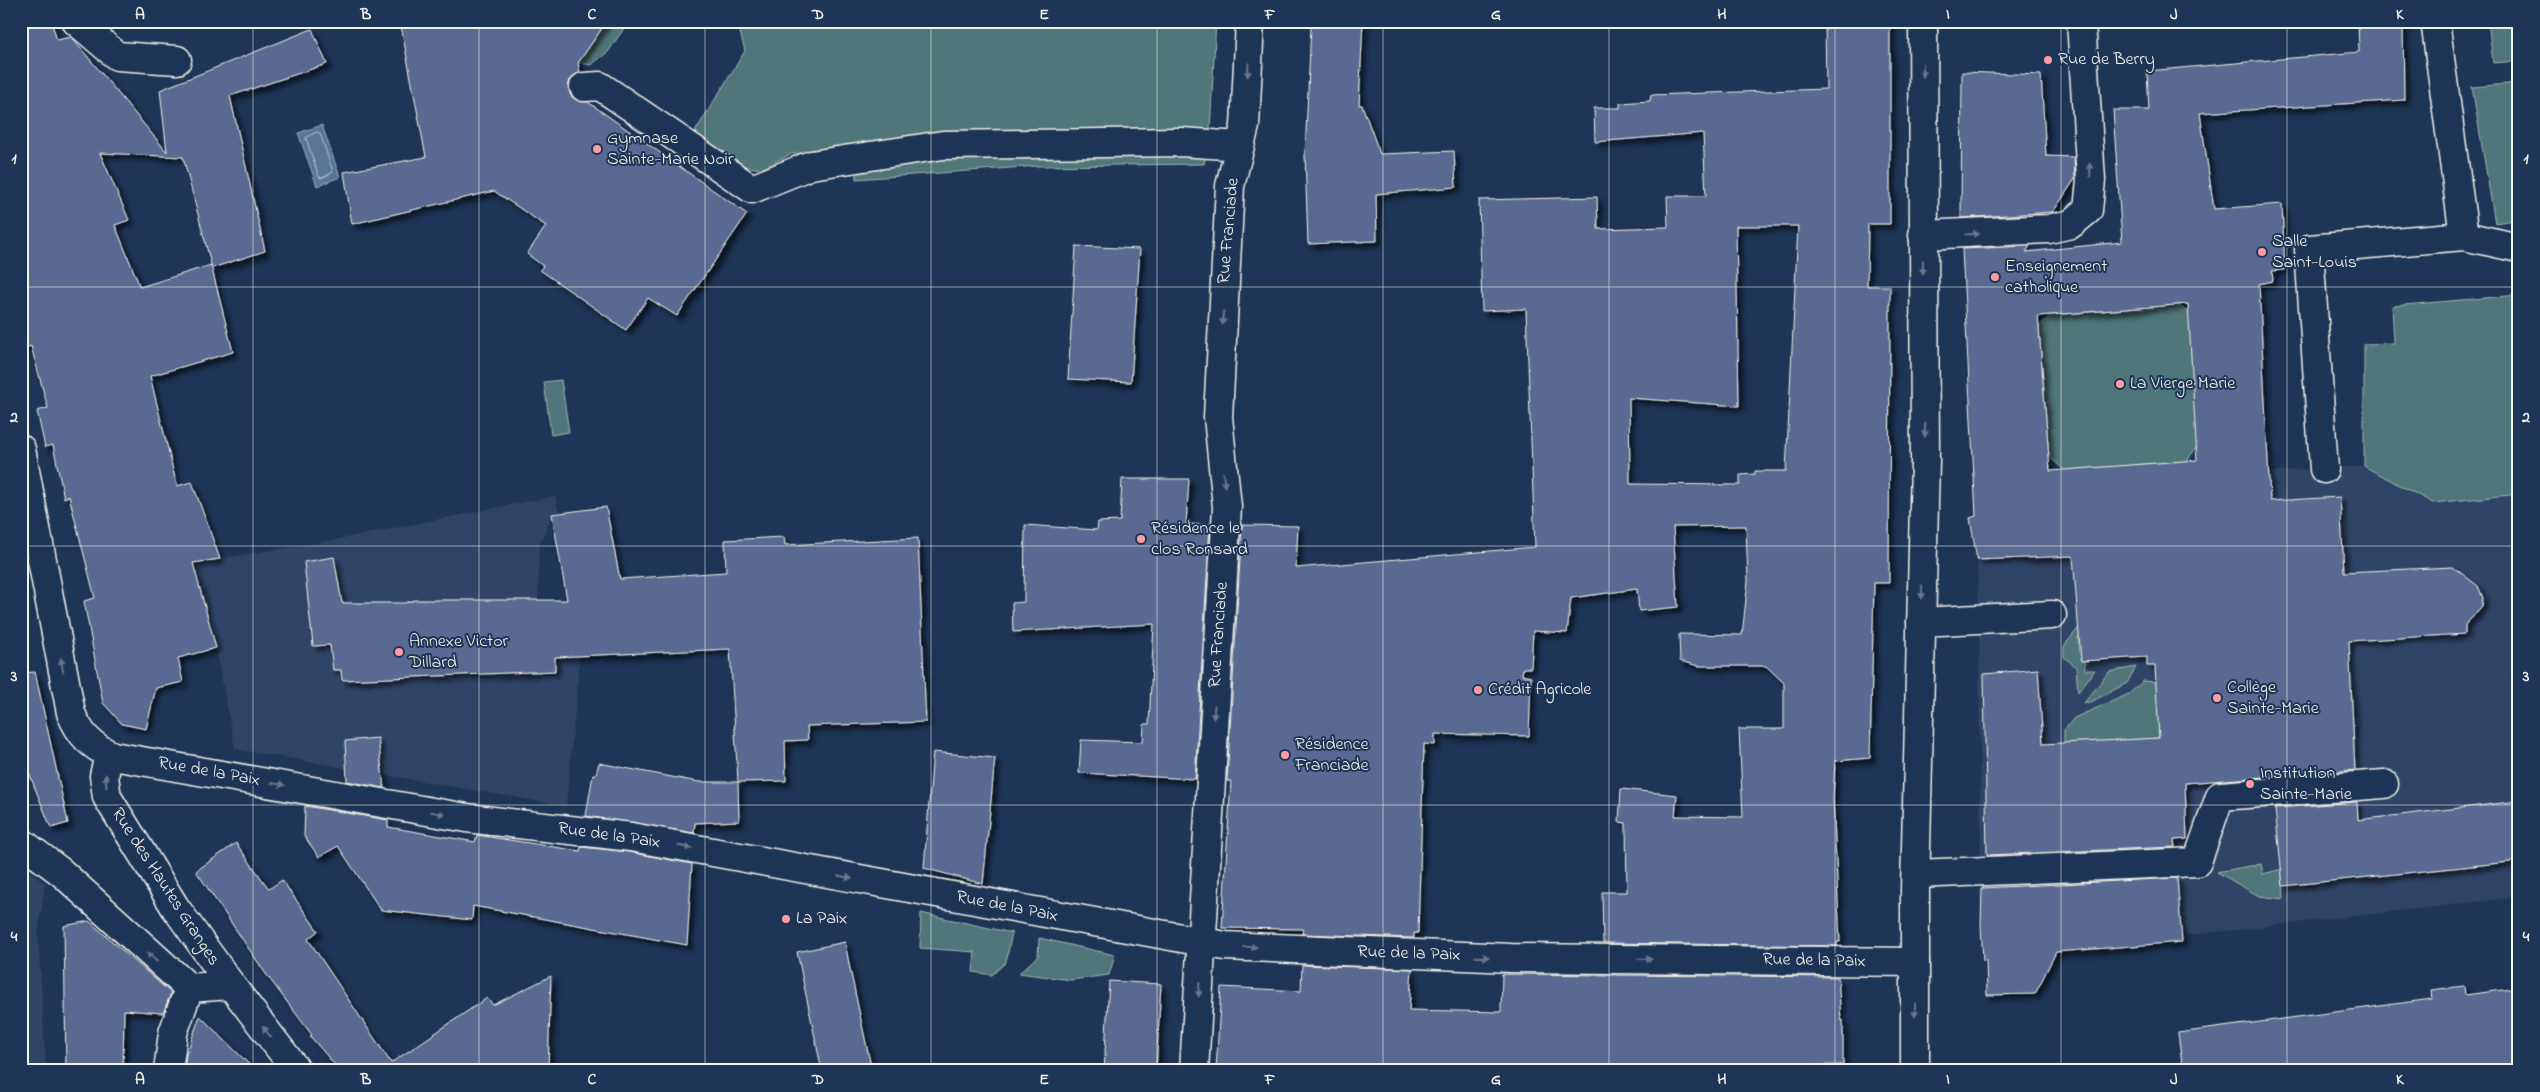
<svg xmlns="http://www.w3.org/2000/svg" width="2540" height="1092" font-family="'Indie Flower',sans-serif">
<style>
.built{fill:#2f4568}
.green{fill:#4f7679;stroke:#a2b4b0}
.water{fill:#597798;stroke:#97a8b8}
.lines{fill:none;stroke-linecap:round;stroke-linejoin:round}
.shore{stroke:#b6c0c8;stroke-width:1}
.building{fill:#586a91;stroke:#f4f1e8;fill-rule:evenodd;filter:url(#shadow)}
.minor-casing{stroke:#f4f1e8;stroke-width:31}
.major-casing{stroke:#f4f1e8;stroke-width:31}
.minor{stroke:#1d3557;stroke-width:28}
.major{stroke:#1d3557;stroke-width:28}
.oneway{fill:#68778a}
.grid{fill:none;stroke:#f4f1e8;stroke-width:1;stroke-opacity:0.55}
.poi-dot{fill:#ff9aa2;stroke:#1d3557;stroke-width:2}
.labels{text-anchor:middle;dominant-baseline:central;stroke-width:4;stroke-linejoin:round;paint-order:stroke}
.poi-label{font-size:18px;fill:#f4f1e8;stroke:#1d3557;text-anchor:start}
.street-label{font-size:18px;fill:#f4f1e8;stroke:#1d3557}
.neatline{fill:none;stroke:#f4f1e8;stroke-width:2}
.grid-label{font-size:16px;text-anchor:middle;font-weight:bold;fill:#f4f1e8}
</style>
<defs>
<filter id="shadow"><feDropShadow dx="4.5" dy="4.5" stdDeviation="2.5" flood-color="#0009"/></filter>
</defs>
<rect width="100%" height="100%" fill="#1d3557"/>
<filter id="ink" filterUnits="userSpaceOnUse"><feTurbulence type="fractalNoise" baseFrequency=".02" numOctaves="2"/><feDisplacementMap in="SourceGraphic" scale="10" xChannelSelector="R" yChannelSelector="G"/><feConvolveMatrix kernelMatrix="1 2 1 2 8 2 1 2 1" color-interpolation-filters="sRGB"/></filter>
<g filter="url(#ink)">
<path class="built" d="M2364 466 2433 503 2519 494V897L2182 936 2179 911 1981 922 1979 613 1977 560 1970 518 2199 477Z
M555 496 559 513 552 515 539 547 538 600H579L580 656 566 806 235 749 216 648 193 563 335 540Z
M21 864 45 884 38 932 46 1071H21Z"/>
<path class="green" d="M607 21H629L608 52 591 65 578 63Z
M737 21H1216L1210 130 1071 134 821 151 791 154 761 169 737 165 693 135 745 51Z
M2488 21H2519V61L2493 63Z
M2519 83V216L2515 220 2495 223 2472 87Z
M1206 154 1204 164 1039 166 856 179V170L950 156Z
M2519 295V494L2433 503 2364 466V344L2394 343 2392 306Z
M2177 304 2189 313 2197 446 2187 461 2064 470 2049 457 2039 327 2050 315Z
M561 380 569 432 551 435 544 382Z
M2081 625 2082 636 2078 637V643L2083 644 2085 670H2095L2078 692 2076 667 2064 657V646Z
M2136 667 2127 683 2091 702 2084 703 2109 672Z
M2143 681 2156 682 2159 738 2064 743V730L2074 718 2129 694Z
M2261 864 2263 874 2282 869 2284 899 2259 896 2217 872Z
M921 913 1012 933 1006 962 992 975 973 972 975 952 920 948Z
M1039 938 1115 955 1109 975 1071 980 1019 973 1038 956Z"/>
<path class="water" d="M322 125 340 177 317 186 298 133Z"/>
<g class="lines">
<path class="shore" d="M317 132 320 133 333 172 322 178 319 177 306 138Z"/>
</g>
<path class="building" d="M34 21H51L57 40 71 37 73 39 167 152 160 90 312 29 327 64 230 96 265 251 212 268 183 157 100 153 129 220 115 225 140 287 211 265 233 352 150 376 177 486 192 482 220 559 193 563 216 648 178 658 183 682 156 688 146 729 122 724 103 703 84 601 95 598 69 496 64 498 53 445 45 447 37 411 48 408 31 346 21 349V27Z
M400 21H607L578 63 580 72 570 80 568 87 571 96 578 101 588 102 747 214 677 316 648 298 626 330 540 270 543 266 527 254 546 226 494 191 352 224 344 172 426 157Z
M1319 21H1363L1359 105H1362L1380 154 1454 151 1456 187 1376 194 1377 241 1308 244 1305 154 1311 26 1318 27Z
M1825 21H1890V224H1868L1867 286H1890L1889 583H1874L1870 758 1835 761 1833 798 1840 942H1837V946L1603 943 1602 892H1627L1626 823 1619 822 1621 789 1677 795 1675 816 1743 817 1739 729H1784V683L1766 666H1699L1680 661 1679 634 1742 635 1748 581 1746 526 1673 527 1678 607 1639 611 1637 589 1571 598 1567 633 1533 631 1531 668H1523L1522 675 1531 677 1529 736 1435 734V745L1424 744 1418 933H1414V938L1302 934 1303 929 1222 928 1231 781H1227L1242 525 1298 526 1296 568 1535 547 1526 309 1482 311 1479 200 1597 197 1598 229 1668 227 1667 196H1706L1703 133 1595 142 1594 108H1620V103L1650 101 1651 95 1826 89ZM1736 226H1798L1786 471H1755V474L1740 475V485L1630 484 1629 398 1739 406Z
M2358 21H2403L2404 100 2200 113 2214 209 2282 204 2285 270 2272 271 2273 281 2259 284 2270 501 2340 497 2344 572 2453 567 2478 586 2483 598 2482 607 2465 625V634L2349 641 2355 770 2185 783 2187 839 2174 840 2175 847 1987 855 1984 674 2038 669 2043 744 2159 738 2155 666H2147V657L2081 661 2073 556 1977 560 1970 518 1976 516 1962 249 2030 246 2026 252 2122 242 2113 110H2149L2147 71 2359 52ZM2188 304 2197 460 2050 471 2038 316Z
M1962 72 2041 75 2046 156 2074 157 2075 179 2053 212 1961 218Z
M1076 246 1140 249 1131 382 1068 379Z
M1122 479H1189L1186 524 1210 525 1195 779 1079 773 1081 740 1143 742 1144 724H1149L1154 624 1013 632 1012 603 1024 602 1025 525 1097 530 1098 522 1120 521Z
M606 507 620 579 726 572 725 540 784 537 785 545 918 538 926 722 807 726 808 740 785 741 786 781 738 782 730 649 555 657V671L342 680 341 670H333L330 645 313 646 304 562 334 557 342 603H405L415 600H567L552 514Z
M35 672 68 823 51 828 21 753V673Z
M378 738 384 788 347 781 345 741Z
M933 752 995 758 983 884 924 868Z
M599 763 698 782H738L739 821 695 823 694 833 586 816 593 774H596Z
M2519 801V861L2283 886 2275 808 2357 802 2358 820Z
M305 806 388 820V827L475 842 477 835 580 851 581 847 629 852 692 864 687 945 473 906 472 920 381 910 338 846 319 857 304 836Z
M236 843 269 889 282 880 318 931 308 939 391 1063 487 998 493 1005 551 976 548 1071H340L310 1036 312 1035 266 974 196 871Z
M2177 878 2182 942 2056 952 2035 994 1987 995 1986 960 1983 961 1981 926 1982 888Z
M89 921 171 993 163 1013 124 1010 123 1071H66L64 926Z
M845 942 850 969 872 1071H822L797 952Z
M1302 965 1412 969 1409 1010 1501 1012 1502 974 1838 977 1841 1020H1843V1065L1758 1066 1732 1071H1474L1405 1067 1404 1071H1216L1221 987 1301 991Z
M1109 981 1161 984 1156 1071H1104Z
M2464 986 2465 995 2519 988V1071H2183L2178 1033 2432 999 2431 990Z
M200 1016 256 1071H184L186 1055Z"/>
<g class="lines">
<defs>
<path id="minor" d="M76 21 117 56 177 60
M584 87 600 86 752 189 811 165 943 145 1181 142 1240 146
M1923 235 2049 229 2071 224 2088 210 2091 180 2081 21
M2464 236 2519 248
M21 449 71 713C80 735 91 746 113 756L467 818 631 837 1225 946 1511 958 1915 962
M2324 469 2309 249 2464 236 2435 21
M1921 622 2052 615
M109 754 104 776 107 797 175 907 231 985 297 1071
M21 842 61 872 189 988 231 985
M1916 874 2197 862 2220 796 2384 784
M168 1071 173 1033 189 988
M1194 1071 1227 507 1218 417 1230 186 1245 126 1250 21"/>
<path id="major" d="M1915 1071V890L1925 460 1923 21"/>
</defs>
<use href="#minor" class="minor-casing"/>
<use href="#major" class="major-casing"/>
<use href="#minor" class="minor"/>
<use href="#major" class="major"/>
</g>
<defs><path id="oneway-solid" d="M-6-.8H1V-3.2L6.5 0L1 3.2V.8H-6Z" transform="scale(1.25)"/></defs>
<g class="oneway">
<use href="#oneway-solid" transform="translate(1248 70) rotate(93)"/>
<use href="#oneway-solid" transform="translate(1923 70) rotate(90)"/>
<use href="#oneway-solid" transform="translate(2090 170) rotate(-94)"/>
<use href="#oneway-solid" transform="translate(1972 234) rotate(-4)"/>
<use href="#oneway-solid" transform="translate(1923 267) rotate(90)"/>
<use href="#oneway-solid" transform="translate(1223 318) rotate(93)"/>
<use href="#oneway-solid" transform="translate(1925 430) rotate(90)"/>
<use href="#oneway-solid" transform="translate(1224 480) rotate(84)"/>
<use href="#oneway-solid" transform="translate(1922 592) rotate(91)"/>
<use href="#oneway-solid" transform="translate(62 665) rotate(-100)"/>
<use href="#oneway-solid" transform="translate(1214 712) rotate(94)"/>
<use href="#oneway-solid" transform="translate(106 781) rotate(-93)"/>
<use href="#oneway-solid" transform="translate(278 784) rotate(10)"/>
<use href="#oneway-solid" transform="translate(438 813) rotate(10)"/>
<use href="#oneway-solid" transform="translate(685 847) rotate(11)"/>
<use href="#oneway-solid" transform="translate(845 877) rotate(11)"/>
<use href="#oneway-solid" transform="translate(1250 947) rotate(2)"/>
<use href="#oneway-solid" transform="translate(152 957) rotate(-138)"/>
<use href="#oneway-solid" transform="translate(1482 957) rotate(2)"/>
<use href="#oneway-solid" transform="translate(1645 959) rotate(1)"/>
<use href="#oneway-solid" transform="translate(1199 990) rotate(93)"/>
<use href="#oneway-solid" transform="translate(1915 1010) rotate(90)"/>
<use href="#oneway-solid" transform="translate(267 1032) rotate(-128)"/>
</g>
</g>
<path class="grid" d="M253 21V1071M479 21V1071M705 21V1071M931 21V1071M1157 21V1071M1383 21V1071M1609 21V1071M1835 21V1071M2061 21V1071M2287 21V1071M21 287H2519M21 546H2519M21 805H2519"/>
<g class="poi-dot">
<circle cx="2048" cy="60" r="5"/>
<circle cx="597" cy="149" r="5"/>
<circle cx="2262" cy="252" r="5"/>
<circle cx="1995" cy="277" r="5"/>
<circle cx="2120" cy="384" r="5"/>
<circle cx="1141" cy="539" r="5"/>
<circle cx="399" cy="652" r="5"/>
<circle cx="1478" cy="690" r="5"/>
<circle cx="2217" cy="698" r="5"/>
<circle cx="1285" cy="755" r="5"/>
<circle cx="2250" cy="784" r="5"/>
<circle cx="786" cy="919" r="5"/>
</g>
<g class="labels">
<g class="poi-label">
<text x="2058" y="60">Rue de Berry</text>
<text x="607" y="139">Gymnase<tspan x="607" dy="21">Sainte-Marie Noir</tspan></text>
<text x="2272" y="242">Salle<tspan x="2272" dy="21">Saint-Louis</tspan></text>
<text x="2005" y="267">Enseignement<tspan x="2005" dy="21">catholique</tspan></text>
<text x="2130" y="384">La Vierge Marie</text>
<text x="1151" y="529">Résidence le<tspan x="1151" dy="21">clos Ronsard</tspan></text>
<text x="409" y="642">Annexe Victor<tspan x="409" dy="21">Dillard</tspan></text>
<text x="2227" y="688">Collège<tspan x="2227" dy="21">Sainte-Marie</tspan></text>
<text x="1488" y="690">Crédit Agricole</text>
<text x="1295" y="745">Résidence<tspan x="1295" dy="21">Franciade</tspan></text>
<text x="2260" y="774">Institution<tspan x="2260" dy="21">Sainte-Marie</tspan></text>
<text x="796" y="919">La Paix</text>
</g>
<g class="street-label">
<text transform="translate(1229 231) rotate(-85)">Rue Franciade</text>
<text transform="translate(1219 635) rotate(-86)">Rue Franciade</text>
<text transform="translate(209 772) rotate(10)">Rue de la Paix</text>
<text transform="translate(609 836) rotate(8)">Rue de la Paix</text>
<text transform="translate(165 887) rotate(57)">Rue des Hautes Granges</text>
<text transform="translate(1007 907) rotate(11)">Rue de la Paix</text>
<text transform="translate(1409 954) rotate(2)">Rue de la Paix</text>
<text transform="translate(1814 961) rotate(1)">Rue de la Paix</text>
</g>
</g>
<rect width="2540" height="1092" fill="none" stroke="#1d3557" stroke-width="55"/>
<rect x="28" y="28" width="2484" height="1036" class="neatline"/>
<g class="grid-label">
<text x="140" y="19">A</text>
<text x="366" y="19">B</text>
<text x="592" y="19">C</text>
<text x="818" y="19">D</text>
<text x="1044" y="19">E</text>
<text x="1270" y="19">F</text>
<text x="1496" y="19">G</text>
<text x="1722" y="19">H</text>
<text x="1948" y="19">I</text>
<text x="2174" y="19">J</text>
<text x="2400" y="19">K</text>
<text x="14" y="163">1</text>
<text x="2526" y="163">1</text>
<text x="14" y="422">2</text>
<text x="2526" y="422">2</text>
<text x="14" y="681">3</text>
<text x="2526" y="681">3</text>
<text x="14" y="941">4</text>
<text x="2526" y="941">4</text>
<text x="140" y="1084">A</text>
<text x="366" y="1084">B</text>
<text x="592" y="1084">C</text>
<text x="818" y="1084">D</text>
<text x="1044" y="1084">E</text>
<text x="1270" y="1084">F</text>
<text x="1496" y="1084">G</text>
<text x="1722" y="1084">H</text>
<text x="1948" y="1084">I</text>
<text x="2174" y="1084">J</text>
<text x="2400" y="1084">K</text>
</g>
</svg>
